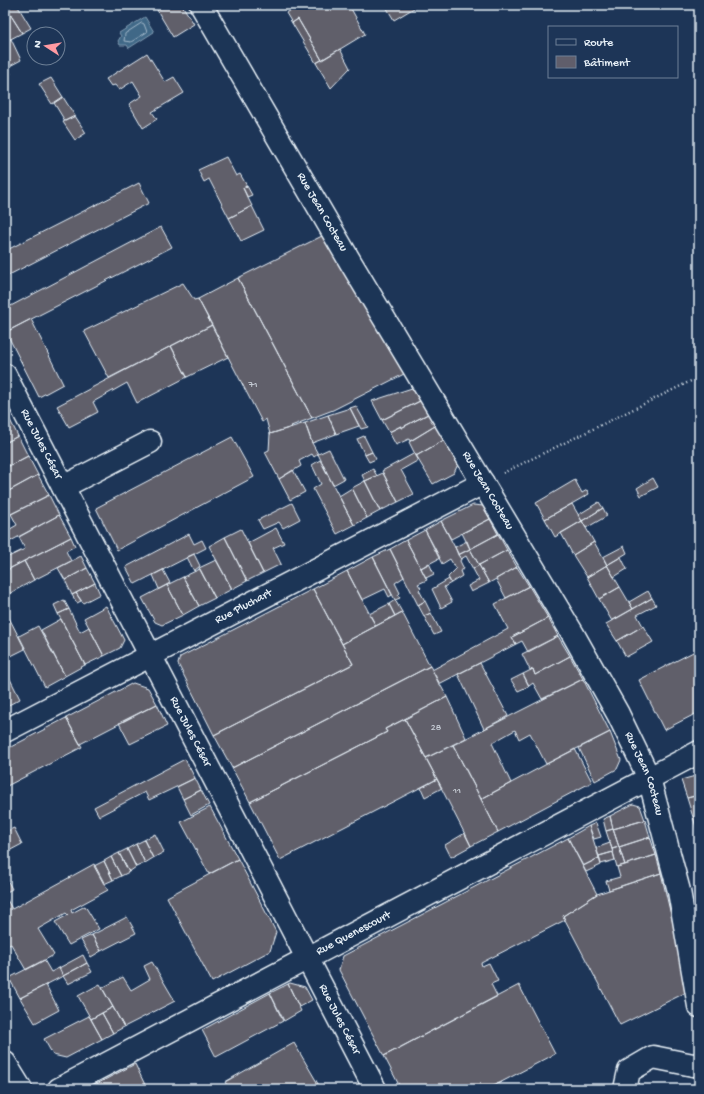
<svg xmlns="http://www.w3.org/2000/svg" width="704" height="1094" font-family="'Gochi Hand',sans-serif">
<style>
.water{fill:#3f6787;stroke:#839eb4}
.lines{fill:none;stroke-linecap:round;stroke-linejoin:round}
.shore{stroke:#a4bacb;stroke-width:1}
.building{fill:#605e6b;stroke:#e8f1f8}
.minor-casing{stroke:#e8f1f8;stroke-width:25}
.path{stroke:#e8f1f8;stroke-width:2.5;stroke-dasharray:1 3;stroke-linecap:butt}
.minor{stroke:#1d3557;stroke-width:22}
.labels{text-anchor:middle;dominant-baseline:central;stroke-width:4;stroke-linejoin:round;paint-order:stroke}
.number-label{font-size:10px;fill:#c6ccd5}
.street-label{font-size:12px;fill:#e8f1f8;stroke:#1d3557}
</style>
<rect width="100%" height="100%" fill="#1d3557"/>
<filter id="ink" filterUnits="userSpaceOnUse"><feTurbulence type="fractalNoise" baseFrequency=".025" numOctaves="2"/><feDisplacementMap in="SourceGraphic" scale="8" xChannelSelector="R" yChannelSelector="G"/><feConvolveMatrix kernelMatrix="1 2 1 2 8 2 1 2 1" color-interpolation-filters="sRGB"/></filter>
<g filter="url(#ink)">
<path class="water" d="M145 17 154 32 129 48 127 45H120L118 41 121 36 119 33Z"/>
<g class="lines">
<path class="shore" d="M142 23 144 24 147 32 131 42 124 41 125 34Z"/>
</g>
<path class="building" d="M14 5H17L31 28 22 33 7 9Z
M166 5H182L194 24 173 37 157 10Z
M289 5H349L365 34 322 60 298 19 292 23 286 13 292 10Z
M385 5H419L394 20Z
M8 11 22 33 5 42V13Z
M298 19 322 60 316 63 292 23Z
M11 39 21 60 8 67 11 74 5 77V42Z
M340 49 350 68 331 88 316 63Z
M147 53 165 82 174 77 184 93 152 112 157 119 143 128 129 104 142 96 133 81 119 90 115 85 111 86 106 79Z
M51 78 63 97 52 104 39 84Z
M63 97 75 116 65 121 54 103Z
M75 116 86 133 75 140 63 122Z
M226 157 236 176 240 174 247 186 243 188 252 206 229 218 209 179 204 182 198 170Z
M139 183 149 203 5 277V251Z
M247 186 252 195 247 197 243 188Z
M252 206 264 230 241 241 229 218Z
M161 227 172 247 6 332 5 309Z
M322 236 404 374 333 410 312 418 238 278Z
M238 278 312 418 291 426 292 427 270 434 266 419 262 422 198 299Z
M183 283 194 300 198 299 212 325 109 378 84 331Z
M31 319 63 384 39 397 6 332Z
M212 325 228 357 187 377 171 346Z
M171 346 187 377 137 403 127 383 93 402 98 412 69 427 57 406Z
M412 388 420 401 382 420 372 401Z
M420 401 428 414 401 428V426L389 432 382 420Z
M356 406 368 427 361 429 350 408Z
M350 408 359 426 336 434 328 415Z
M428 414 435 426 410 441 409 439 396 445 389 432 401 426V428Z
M328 415 336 434 312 443 305 423Z
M8 416 18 436 5 443V418Z
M305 423 312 443 318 454 314 457 312 454 299 461 301 466 279 479 265 452 269 450 270 434Z
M435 426 444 440 416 456 409 442Z
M18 436 28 456 5 468V443Z
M364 436 372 452 365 455 357 439Z
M232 437 254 477 117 550 96 508Z
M444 440 458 464 454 473 433 484 416 456Z
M329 449 344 479 333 485 318 454Z
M372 452 376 459 369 462 365 455Z
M415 453 419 460 401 470 414 494 398 502 382 471Z
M28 456 38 475 5 493V468Z
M320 460 354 525 337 534 313 489 321 484 312 465Z
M373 469 377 476 365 481 362 475Z
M293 470 305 492 290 500 279 479Z
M383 473 398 502 380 511 365 481Z
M38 475 49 495 5 517V493Z
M653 478 658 487 641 496 637 488Z
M575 480 582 493 587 490 589 494 545 519 536 503Z
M365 481 380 511 367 518 352 488Z
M352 488 367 518 354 525 339 496Z
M49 495 59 515 5 544V532L17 525 11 514Z
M599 502 603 508 582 521 578 515Z
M292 503 300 519 283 528 279 522 263 529 258 520Z
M572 504 582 521 555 537 545 519Z
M473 505 483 506 490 519 451 539 441 521Z
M603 508 607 516 586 528 582 521Z
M59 515 71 537 7 570 5 567V564L8 563 6 558 25 549 19 537Z
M490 519 498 534 470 549 462 533Z
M441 521 461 559 460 561 464 569 460 571 462 576 451 583 448 577 456 569 450 559 442 564 425 530Z
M582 521 594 542 573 555 561 533Z
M276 528 284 543 273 548 281 564 263 573 248 543Z
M241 529 263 573 247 581 225 537Z
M425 530 440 558 421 568 406 540Z
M189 534 194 544 202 540 206 548 135 584 126 567Z
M498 534 507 550 479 565 470 549Z
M71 537 75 546 66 551 71 561 34 580 24 561Z
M225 537 247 581 232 589 209 546Z
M406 540 427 580 418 584 421 588 419 590 425 601 418 605 390 549Z
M467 541 470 549 458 555 455 547Z
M594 542 607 565 587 577 573 555Z
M624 546 627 553 607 565 603 557Z
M390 549 404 577 395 583 400 593 398 595 400 598 395 600 373 557Z
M470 549 479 565 473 569 466 556 461 559 458 555Z
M507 550 517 567 489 583 479 565Z
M194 554 200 566 194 571 187 557Z
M81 556 87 568 65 580 58 568Z
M373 557 392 595 389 597 385 589 362 600 347 571Z
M621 557 627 569 614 577 607 565Z
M216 560 232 589 215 598 199 568Z
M24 561 34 580 5 596V571Z
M429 563 434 574 426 578 421 568Z
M479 565 489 583 471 592 468 586 479 580 473 569Z
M607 565 620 587 599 599 587 577Z
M517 567 529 586 506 598 496 579Z
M87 568 95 583 72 595 65 580Z
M200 569 215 598 199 606 183 577Z
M163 570 170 583 159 589 153 575Z
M347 571 376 626 342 644 313 589Z
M183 577 199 606 183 615 167 585Z
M449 579 451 583 444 587 452 602 441 608 432 589Z
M95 583 100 594 83 603 76 593Z
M167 585 183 615 162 625 155 622 142 598Z
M529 586 548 618 512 637 516 644 439 684 432 670 508 629 495 604Z
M620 587 633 609 612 621 599 599Z
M313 589 353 664 214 735 178 664 180 657Z
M648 591 652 598 633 609 629 602Z
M76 593 81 601 77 603 72 595Z
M652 598 656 605 637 615 643 626 617 641 606 624Z
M64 600 69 609 58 614 54 605Z
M395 600 402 612 395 616 389 604Z
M425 601 431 613 424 616 418 605Z
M389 604 395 616 376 626 369 614Z
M106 606 124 640 120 648 104 656 84 618Z
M69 609 80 632 89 627 104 656 85 665 58 614Z
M5 610 25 649 5 659Z
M402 612 430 666 232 768 214 735 353 664 342 644Z
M431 613 441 632 434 635 424 616Z
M548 618 558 636 528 652 522 641 516 644 512 637Z
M61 619 85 665 65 676 41 630Z
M38 626 65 676 45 687 19 636Z
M643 626 653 642 626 657 617 641Z
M558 636 570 656 535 675 533 669 530 670 522 654Z
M699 649V712L664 730 639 680Z
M570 656 583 679 542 699 533 683 529 686 523 674 533 669 535 675Z
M480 663 508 716 484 729 458 674Z
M430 666 447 697 385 729 387 732 250 802 232 768Z
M5 669 20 699 5 707Z
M523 674 529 686 518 691 511 680Z
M583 679 610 732 546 764 530 733 519 739 515 730 492 743 511 783 481 799 453 745Z
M133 683 148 688 157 704 80 744 66 718Z
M447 697 466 738 426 758 405 719Z
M157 704 167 726 130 744 119 723Z
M66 718 82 747 5 787V750Z
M405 719 437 779 280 860 250 802 387 732 385 729Z
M610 732 621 760 617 769 595 781 579 748Z
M453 745 498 832 471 846 426 758Z
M575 749 592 782 498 832 481 799Z
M185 759 195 778 149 800 145 792 99 816 94 807Z
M699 775V795L687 798 681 780Z
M195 778 201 790 183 799 177 787Z
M437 779 442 788 425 797 421 788Z
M201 790 209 805 191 815 183 799Z
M699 795V815L693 817 687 798Z
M633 804 640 806 645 820 613 829 610 816Z
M210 807 238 859 209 874 181 822Z
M699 815V834H698L693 817Z
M610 816 613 829 606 831 603 819Z
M645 820 650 837 619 847 613 829Z
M596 823 601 837 594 839 589 826Z
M589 826 599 858 583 866 568 838Z
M14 828 22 844 5 853V832Z
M613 829 619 847 612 849 606 831Z
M465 833 471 846 451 857 445 845Z
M155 834 164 852 153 858 144 840Z
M650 837 656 855 625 865 619 847Z
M568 838 597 894 563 916 565 920 481 963 482 966 489 963 498 981 491 984 497 996 384 1056 339 970 343 956Z
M144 840 153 858 145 863 136 844Z
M610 843 613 852 599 856 596 848Z
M136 844 145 863 136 867 127 849Z
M619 847 625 865 617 867 612 849Z
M127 849 136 867 129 872 119 853Z
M613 852 615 860 601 864 599 856Z
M119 853 129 872 121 876 111 857Z
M656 855 661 873 609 890 606 881 620 877 617 867Z
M111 857 121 876 113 880 104 861Z
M599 858 601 865 586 872 583 866Z
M238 859 276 932 270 951 212 982 167 897Z
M104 861 113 880 104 884 94 866Z
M94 864 108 890 71 910 72 913 85 906 99 929 69 945 55 922 68 915 66 913 38 929 54 955 26 970 11 944 5 947V896L12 909Z
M661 873 676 936 685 993 620 1025 563 916 597 894Z
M5 876 12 889 5 893Z
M127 917 136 933 101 951 92 935Z
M92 935 101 951 91 957 81 940Z
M83 955 87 963 63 976 59 968Z
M44 960 51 972 59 968 63 976 20 998 9 978Z
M152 962 175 1001 124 1027 102 988 123 977 131 990 150 979 144 966Z
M87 963 92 972 68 984 63 976Z
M290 983 305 987 312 1000 299 1007 288 984Z
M100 984 113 1007 91 1019 78 996Z
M288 984 301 1011 284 1021 270 993Z
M46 985 59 1010 35 1023 20 998Z
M519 985 555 1054 488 1089H401L384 1056Z
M270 993 283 1021 216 1057 202 1030Z
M113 1007 124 1027 113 1033 102 1013Z
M102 1013 113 1033 102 1039 91 1019Z
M89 1016 102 1039 66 1058 53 1055 44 1039Z
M294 1043 321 1089H229L225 1082Z
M135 1064 147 1089H87Z"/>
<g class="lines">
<defs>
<g id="minor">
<path id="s1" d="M201 5 351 263 573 634 618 714 649 778 679 891 699 1006"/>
<path id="s2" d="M5 375 375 1089"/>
<path d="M63 487 150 442"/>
<path id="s3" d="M5 731 483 483"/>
<path d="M5 1063 21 1089"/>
<path id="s4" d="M59 1089 699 752"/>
<path d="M625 1089 629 1071 653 1057 693 1065 699 1064"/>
</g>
</defs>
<use href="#minor" class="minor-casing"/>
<path class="path" d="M503 473 699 377"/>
<use href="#minor" class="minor"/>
</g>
</g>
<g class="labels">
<g class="number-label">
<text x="253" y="385">71</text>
<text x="436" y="728">28</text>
<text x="457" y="791">11</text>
</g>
<g class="street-label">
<text stroke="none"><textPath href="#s1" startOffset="240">Rue Jean Cocteau</textPath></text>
<text stroke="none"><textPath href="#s2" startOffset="78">Rue Jules César</textPath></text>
<text stroke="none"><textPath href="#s1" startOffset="564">Rue Jean Cocteau</textPath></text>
<text stroke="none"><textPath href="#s3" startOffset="269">Rue Pluchart</textPath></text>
<text stroke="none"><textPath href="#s2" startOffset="402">Rue Jules César</textPath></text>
<text stroke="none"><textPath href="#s1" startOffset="888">Rue Jean Cocteau</textPath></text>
<text stroke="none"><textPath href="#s4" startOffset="333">Rue Quenescourt</textPath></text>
<text stroke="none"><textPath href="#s2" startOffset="726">Rue Jules César</textPath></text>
</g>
</g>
<rect width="704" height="1094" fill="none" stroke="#1d3557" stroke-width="20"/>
<rect x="10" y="10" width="684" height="1074" fill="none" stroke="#e8f1f8" stroke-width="1.5" filter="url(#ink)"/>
<rect x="548" y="26" width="130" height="52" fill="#1d3557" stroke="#6e8097"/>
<rect x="556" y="39" width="20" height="6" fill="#1d3557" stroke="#6e8097"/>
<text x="584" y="46" font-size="12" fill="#e8f1f8">Route</text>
<rect x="556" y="56" width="20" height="12" fill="#605e6b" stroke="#6e8097"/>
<text x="584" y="66" font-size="12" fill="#e8f1f8">Bâtiment</text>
<g transform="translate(46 46) rotate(282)"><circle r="19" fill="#1d3557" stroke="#6e8097"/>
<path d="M0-3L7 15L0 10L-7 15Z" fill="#ff9aa2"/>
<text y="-6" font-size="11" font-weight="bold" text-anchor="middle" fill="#e8f1f8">N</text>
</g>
</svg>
